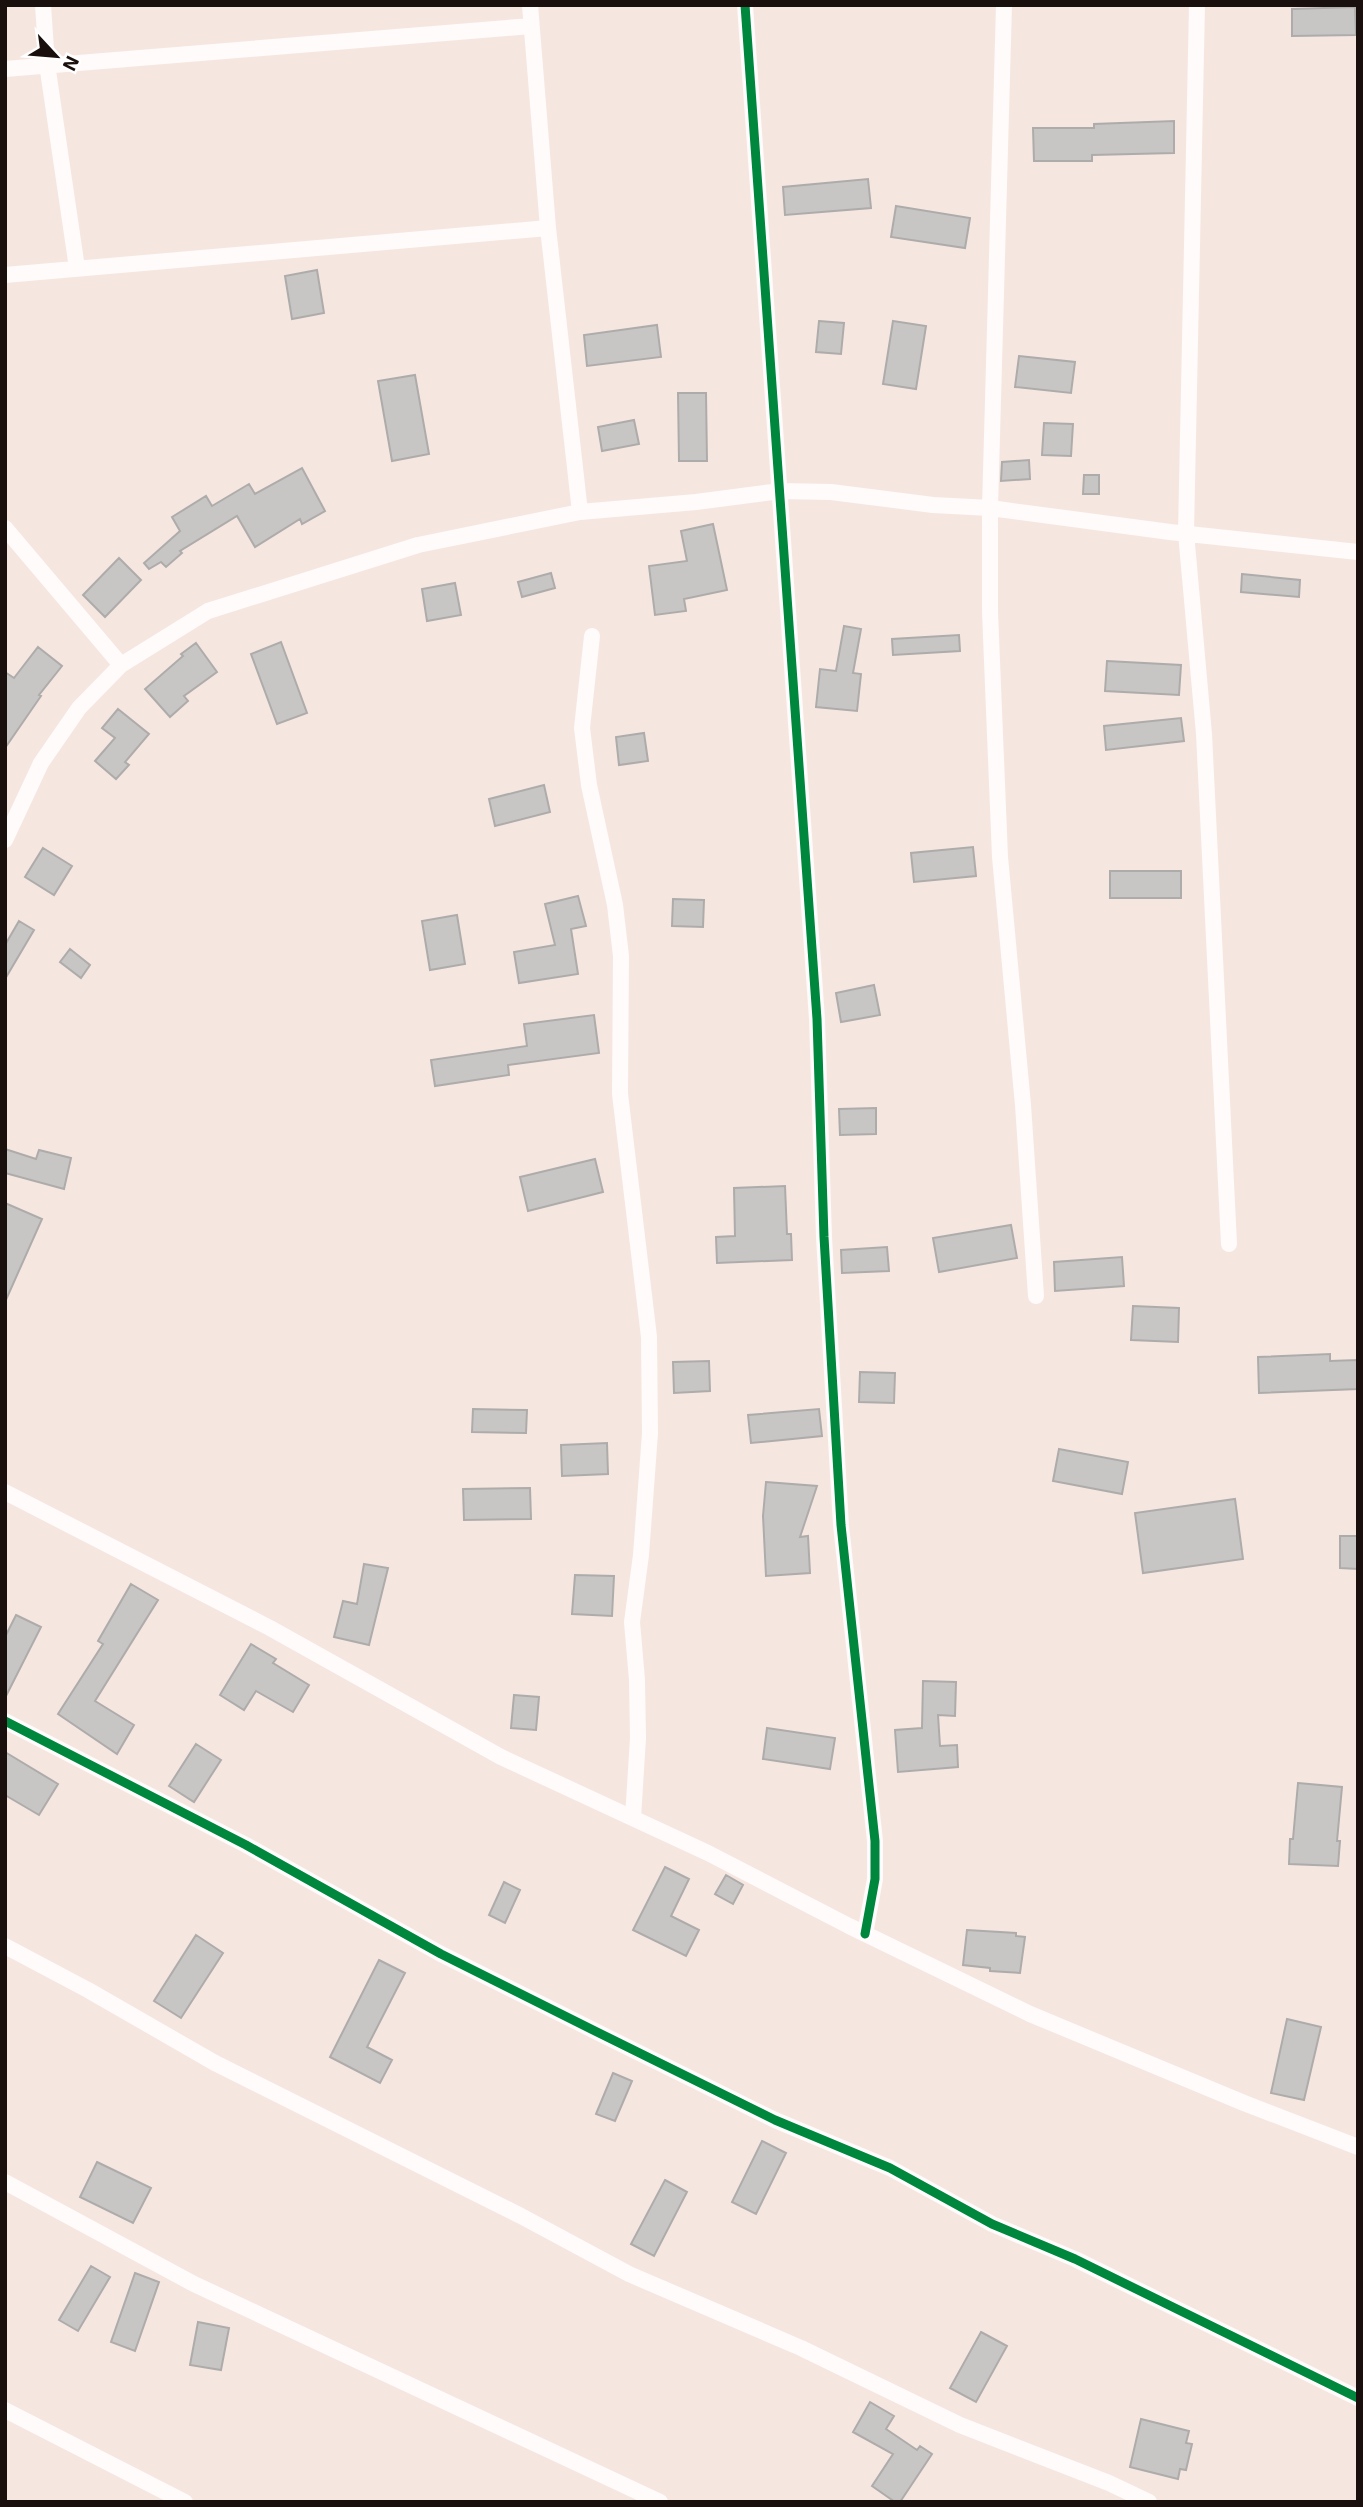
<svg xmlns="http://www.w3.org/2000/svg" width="1363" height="2507" font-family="'Exo 2',sans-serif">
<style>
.building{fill:#c8c6c4;stroke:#aeacab;stroke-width:2}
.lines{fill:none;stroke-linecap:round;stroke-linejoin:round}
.street{stroke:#fefbfa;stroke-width:16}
.cycleway-casing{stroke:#fff;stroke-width:13}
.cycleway{stroke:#00873e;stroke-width:9}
</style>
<rect width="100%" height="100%" fill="#f6e6e0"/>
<path class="building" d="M1355 7 1356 35 1292 36V9Z
M1174 121V153L1092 155V161H1034L1033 128H1094V124Z
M868 179 871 208 785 215 783 187Z
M896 206 970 218 965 248 891 237Z
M317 270 324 313 292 319 285 276Z
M819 321 844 323 841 354 816 352Z
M893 321 926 326 916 389 883 384Z
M657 325 661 357 587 366 584 335Z
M1019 356 1075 362 1071 393 1015 387Z
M415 375 429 454 392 461 378 381Z
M678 393H706L707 461H679Z
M634 420 639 444 602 451 598 427Z
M1044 423 1073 424 1071 456 1042 455Z
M1029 460 1030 479 1001 481 1002 462Z
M302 468 325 511 302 524 300 519 255 547 237 516 180 551 182 553 166 567 161 562 149 569 144 563 180 531 172 517 206 496 212 506 249 484 255 494Z
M1084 475H1099V494H1083Z
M713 524 727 590 684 599 686 611 655 615 649 566 687 561 681 531Z
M119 558 141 580 105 617 83 595Z
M551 573 555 588 522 597 518 582Z
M1242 574 1300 580 1299 597 1241 592Z
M455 583 461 615 427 621 422 589Z
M844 626 861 629 853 673 861 674 857 711 816 707 820 669 836 671Z
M959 635 960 651 893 655 892 639Z
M281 642 307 713 277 724 251 654Z
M196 643 217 672 184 696 188 701 170 717 145 689 183 656 181 654Z
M38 647 62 666 39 695 41 696 5 748V672L14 678Z
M1107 661 1181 665 1179 695 1105 691Z
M118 709 149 734 125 762 129 765 116 779 95 761 115 738 102 728Z
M1181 718 1184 741 1106 750 1104 726Z
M644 733 648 761 619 765 616 737Z
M544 785 550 812 495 826 489 799Z
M973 847 976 876 914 882 911 853Z
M43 848 72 866 54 895 25 877Z
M1110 871H1181V898H1110Z
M578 896 586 926 571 929 578 974 519 983 514 952 555 945 545 904Z
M673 899 704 900 703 927 672 926Z
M457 915 465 964 430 970 422 921Z
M19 921 34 930 5 979V945Z
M70 949 90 965 81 978 60 962Z
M874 985 880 1015 841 1022 836 993Z
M594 1015 599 1053 508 1065 509 1075 435 1086 431 1060 527 1046 524 1024Z
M876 1108V1134L840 1135 839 1109Z
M5 1149 36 1159 39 1150 71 1158 64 1189 5 1173Z
M595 1159 603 1192 528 1211 520 1177Z
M785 1186 787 1234H791L792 1260 717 1263 716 1237 735 1236 734 1188Z
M5 1203 42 1219 5 1302Z
M1011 1225 1017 1258 939 1272 933 1238Z
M887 1247 889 1271 842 1273 841 1250Z
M1122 1257 1124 1286 1055 1291 1054 1262Z
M1133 1306 1179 1308 1178 1342 1131 1340Z
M1330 1354V1361L1358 1360V1389L1259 1393 1258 1357Z
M709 1361 710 1391 674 1393 673 1362Z
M860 1372 895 1373 894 1403 859 1402Z
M473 1409 527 1410 526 1433 472 1432Z
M819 1409 822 1436 751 1443 748 1415Z
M607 1443 608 1474 562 1476 561 1445Z
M1059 1449 1128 1462 1122 1494 1053 1481Z
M766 1482 817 1486 800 1537 808 1536 810 1573 766 1576 763 1516Z
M530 1488 531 1519 464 1520 463 1489Z
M1235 1499 1243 1559 1143 1573 1135 1513Z
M1340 1536H1358V1569L1340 1568Z
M364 1564 388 1568 369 1645 334 1637 343 1601 357 1604Z
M575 1575 614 1576 612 1616 572 1614Z
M131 1584 158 1600 95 1701 134 1725 117 1754 58 1714 103 1644 98 1641Z
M16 1615 41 1627 5 1698V1637Z
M251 1644 276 1659 273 1663 309 1685 293 1712 256 1691 244 1710 220 1695Z
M923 1681 956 1682 955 1716 938 1715 940 1746 957 1745 958 1767 898 1772 895 1730 922 1728Z
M514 1695 539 1697 536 1730 511 1728Z
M767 1728 835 1738 830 1769 763 1759Z
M196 1744 221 1760 194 1802 169 1786Z
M5 1752 58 1784 39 1815 5 1795Z
M1298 1783 1342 1787 1337 1841H1340L1338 1866 1289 1864 1290 1839H1293Z
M665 1867 689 1879 671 1916 699 1930 686 1956 633 1930Z
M726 1875 743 1885 733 1904 715 1894Z
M504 1882 520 1890 505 1923 489 1915Z
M967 1930 1016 1933V1936L1025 1937 1020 1973 990 1971V1968L963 1965Z
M196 1935 223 1953 181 2018 154 2001Z
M379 1960 405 1973 367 2047 392 2060 380 2083 330 2057Z
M1287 2019 1321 2027 1304 2100 1271 2093Z
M613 2073 632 2081 615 2121 596 2114Z
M762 2141 786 2153 756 2214 732 2202Z
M97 2162 151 2188 133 2223 80 2197Z
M665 2180 687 2192 654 2256 631 2244Z
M91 2266 110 2277 78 2331 59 2320Z
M135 2273 159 2282 135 2351 111 2342Z
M198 2322 229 2328 221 2370 190 2365Z
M981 2332 1007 2346 976 2402 950 2388Z
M870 2402 894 2416 886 2429 917 2450 920 2446 932 2454 900 2502H895L872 2486 893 2454 853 2432Z
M1141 2419 1189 2431 1186 2443 1192 2444 1186 2470 1180 2469 1178 2479 1130 2467Z"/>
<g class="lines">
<path class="street" d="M43 5 47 64 77 268
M530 5 548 228
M745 5 817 1019 824 1237 841 1525 875 1841V1879L865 1934
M1004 5 990 508V612L1000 857 1023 1105 1036 1296
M1197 5 1186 533 1204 734 1229 1244
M5 69 531 26
M5 275 548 228 580 512
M5 528 121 665
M592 636 582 728 589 785 615 905 621 956 620 1094 649 1337 650 1433 641 1555 632 1622 637 1680 638 1738 633 1818
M5 840 41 763 79 708 121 665 208 611 418 545 580 512 696 502 780 491 831 492 933 505 990 508 1170 532 1358 552
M5 1492 270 1628 501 1757 708 1853 849 1926 1030 2014 1244 2103 1358 2147
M5 1721 246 1845 441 1954 597 2032 775 2120 890 2168 992 2224 1075 2259 1358 2398
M5 1946 88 1990 215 2063 521 2216 629 2274 801 2348 960 2425 1109 2483 1149 2502
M5 2182 194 2284 660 2502
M5 2410 185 2502"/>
<defs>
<path id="cycleway" d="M745 5 817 1019 824 1237 841 1525 875 1841V1879L865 1934
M5 1721 246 1845 441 1954 597 2032 775 2120 890 2168 992 2224 1075 2259 1358 2398"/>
</defs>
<use href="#cycleway" class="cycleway-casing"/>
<use href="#cycleway" class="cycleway"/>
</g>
<rect width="1363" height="2507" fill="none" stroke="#19100d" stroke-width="14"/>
<g transform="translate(56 56) rotate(116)" stroke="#ffffff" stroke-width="5" paint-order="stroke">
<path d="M0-5L12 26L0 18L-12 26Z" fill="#19100d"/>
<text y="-10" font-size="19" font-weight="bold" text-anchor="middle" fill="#19100d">N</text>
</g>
</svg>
